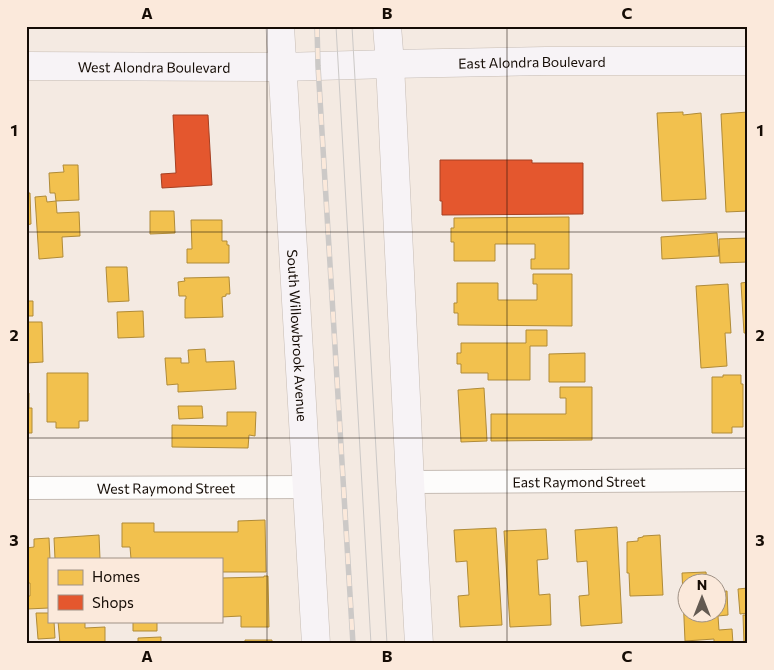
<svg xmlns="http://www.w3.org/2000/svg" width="774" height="670" font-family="Commissioner,sans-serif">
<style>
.homes{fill:#f2c14e;stroke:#b08b38}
.shops{fill:#e4572e;stroke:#a64022}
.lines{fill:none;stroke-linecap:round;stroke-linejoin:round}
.street-casing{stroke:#c6bcb4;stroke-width:24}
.secondary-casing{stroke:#c6bcb4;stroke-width:29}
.street{stroke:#fdfcfb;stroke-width:22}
.secondary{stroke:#f7f3f6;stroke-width:28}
.tram{stroke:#ccc9c7;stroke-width:1}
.rail-casing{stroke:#ccc9c7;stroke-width:5.5}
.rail{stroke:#fbe9db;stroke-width:4;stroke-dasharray:11;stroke-linecap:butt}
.grid{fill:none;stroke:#150c05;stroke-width:1;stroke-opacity:0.55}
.labels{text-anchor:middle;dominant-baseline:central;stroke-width:5;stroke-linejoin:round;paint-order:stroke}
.street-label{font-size:14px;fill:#150c05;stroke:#fbe9db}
.neatline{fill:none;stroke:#150c05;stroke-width:2}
.grid-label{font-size:16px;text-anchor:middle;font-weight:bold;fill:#150c05}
</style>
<rect width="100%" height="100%" fill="#f4eae2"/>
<path class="homes" d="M683 112V115L701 113 706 199 662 201 657 113Z
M748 112V211L726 212 721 114Z
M63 165H78L79 200 56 201 55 193H50L49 173 64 172Z
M26 193H30L31 224 26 225Z
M46 196 47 202 56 201 57 213 79 212 80 236 62 237 63 257 39 259 35 197Z
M150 211H174L175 233 150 234Z
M569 217V269H531V259H535V244H495V261H454V242H451V228H454V218Z
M191 220H222V241H227V245H229V263H187V249H192Z
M717 233 719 256 662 259 661 237Z
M748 238V262L720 263 719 239Z
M106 267H127L129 301 108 302Z
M533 274H572V326L458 325V313H454V303H457V283H498V300H537V284H533Z
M229 277 230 294H226V296L222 297 223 317 185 318V299H186V296H179L178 282 185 281 184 278Z
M748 282V333H744L741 283Z
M728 284 731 333H725L727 366 701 368 696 286Z
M26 301H33V316H26Z
M143 311 144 337 118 338 117 312Z
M26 322H42L43 362 26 363Z
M526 330H547V346H530V380H488V373H461V364H457V353H461V343H526Z
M205 349 206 362 234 361 236 389 178 392V384L167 385 165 358H181V363H189L188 350Z
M585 353V382H549V354Z
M47 373H88V421H79V428H56V422H47Z
M723 375H741V384H743V427H732V433H712V377H723Z
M560 387H592V440L491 441V414H566V398H560Z
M484 388 487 441 461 442 458 390Z
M26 393H29V408H32V433H26Z
M178 406H202L203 418 179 419Z
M227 412H256L255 436 249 435 248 448 172 447V425L227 426Z
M265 520 266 572H221V559H131L130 547H122V523H154V532H238V521Z
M617 527 622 623 581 626 579 596 589 595 587 561 577 562 575 530Z
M496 528 502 625 460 627 458 596 469 595 467 561 456 562 454 530Z
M546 529 548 559 537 560 539 595 550 594 551 625 510 627 504 531Z
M99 535 100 559H55L54 538Z
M660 535 663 595 630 596 629 573H627V542L638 541V538L643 537V536Z
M49 538 50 559H49V608L27 609 26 596H30V583H26V548L34 547V539Z
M706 572 707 582H686V612H716V592L727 591 728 615 718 616 719 630 732 629 733 644H714V639L685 641 682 573Z
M264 576H268L269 627H241V616L221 617V578L264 577Z
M748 588V613L740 614 738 589Z
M36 613H49V621H54L55 638 38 639Z
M743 615H748V644H744Z
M58 621H85V628L105 627V644H60Z
M133 621H157V631H133Z
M161 637V644H138V638Z
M245 640H272V644H245Z"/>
<path class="shops" d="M173 115H208L212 185 162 188 161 174 176 173Z
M440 160H532V163H583V214L442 215V201H440Z"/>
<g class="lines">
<defs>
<g id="street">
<path id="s1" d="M410 482 748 480"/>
<path id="s2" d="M26 488 307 487"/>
</g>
<g id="secondary">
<path id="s3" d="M280 26 316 644"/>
<path d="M387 26 390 64 410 482 419 644"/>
<path id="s4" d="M26 66 282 67 390 64 546 61H748"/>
</g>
</defs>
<use href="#street" class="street-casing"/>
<use href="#secondary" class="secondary-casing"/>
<use href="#street" class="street"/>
<use href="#secondary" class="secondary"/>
<path class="tram" d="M336 26 371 644
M352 26 387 644"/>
<defs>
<path id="rail" d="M317 26 318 66 353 644"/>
</defs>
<use href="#rail" class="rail-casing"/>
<use href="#rail" class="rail"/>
</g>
<path class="grid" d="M267 26V644M507 26V644M26 232H748M26 438H748"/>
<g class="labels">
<g class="street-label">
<text stroke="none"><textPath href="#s4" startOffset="506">East Alondra Boulevard</textPath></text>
<text stroke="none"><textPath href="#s4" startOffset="128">West Alondra Boulevard</textPath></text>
<text stroke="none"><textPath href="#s3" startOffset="310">South Willowbrook Avenue</textPath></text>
<text stroke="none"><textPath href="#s1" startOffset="169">East Raymond Street</textPath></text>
<text stroke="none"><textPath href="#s2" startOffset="140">West Raymond Street</textPath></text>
</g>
</g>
<rect width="774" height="670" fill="none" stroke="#fbe9db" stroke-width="55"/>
<rect x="48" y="558" width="175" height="65" fill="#fbe9db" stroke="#9f9185"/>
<rect x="58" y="570" width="25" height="15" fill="#f2c14e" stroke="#9f9185"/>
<text x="92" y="582" font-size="15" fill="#150c05">Homes</text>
<rect x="58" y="595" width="25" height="15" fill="#e4572e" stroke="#9f9185"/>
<text x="92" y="608" font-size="15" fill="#150c05">Shops</text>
<g transform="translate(702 598)"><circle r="24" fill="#fbe9db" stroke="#9f9185"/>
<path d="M0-4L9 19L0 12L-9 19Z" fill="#635a52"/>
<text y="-8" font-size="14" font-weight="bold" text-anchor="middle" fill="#150c05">N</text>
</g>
<rect x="28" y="28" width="718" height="614" class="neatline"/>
<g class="grid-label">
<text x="147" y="19">A</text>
<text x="387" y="19">B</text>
<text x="627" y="19">C</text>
<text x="14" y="136">1</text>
<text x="760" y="136">1</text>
<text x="14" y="341">2</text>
<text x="760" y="341">2</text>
<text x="14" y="546">3</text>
<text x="760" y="546">3</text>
<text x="147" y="662">A</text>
<text x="387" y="662">B</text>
<text x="627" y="662">C</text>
</g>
</svg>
